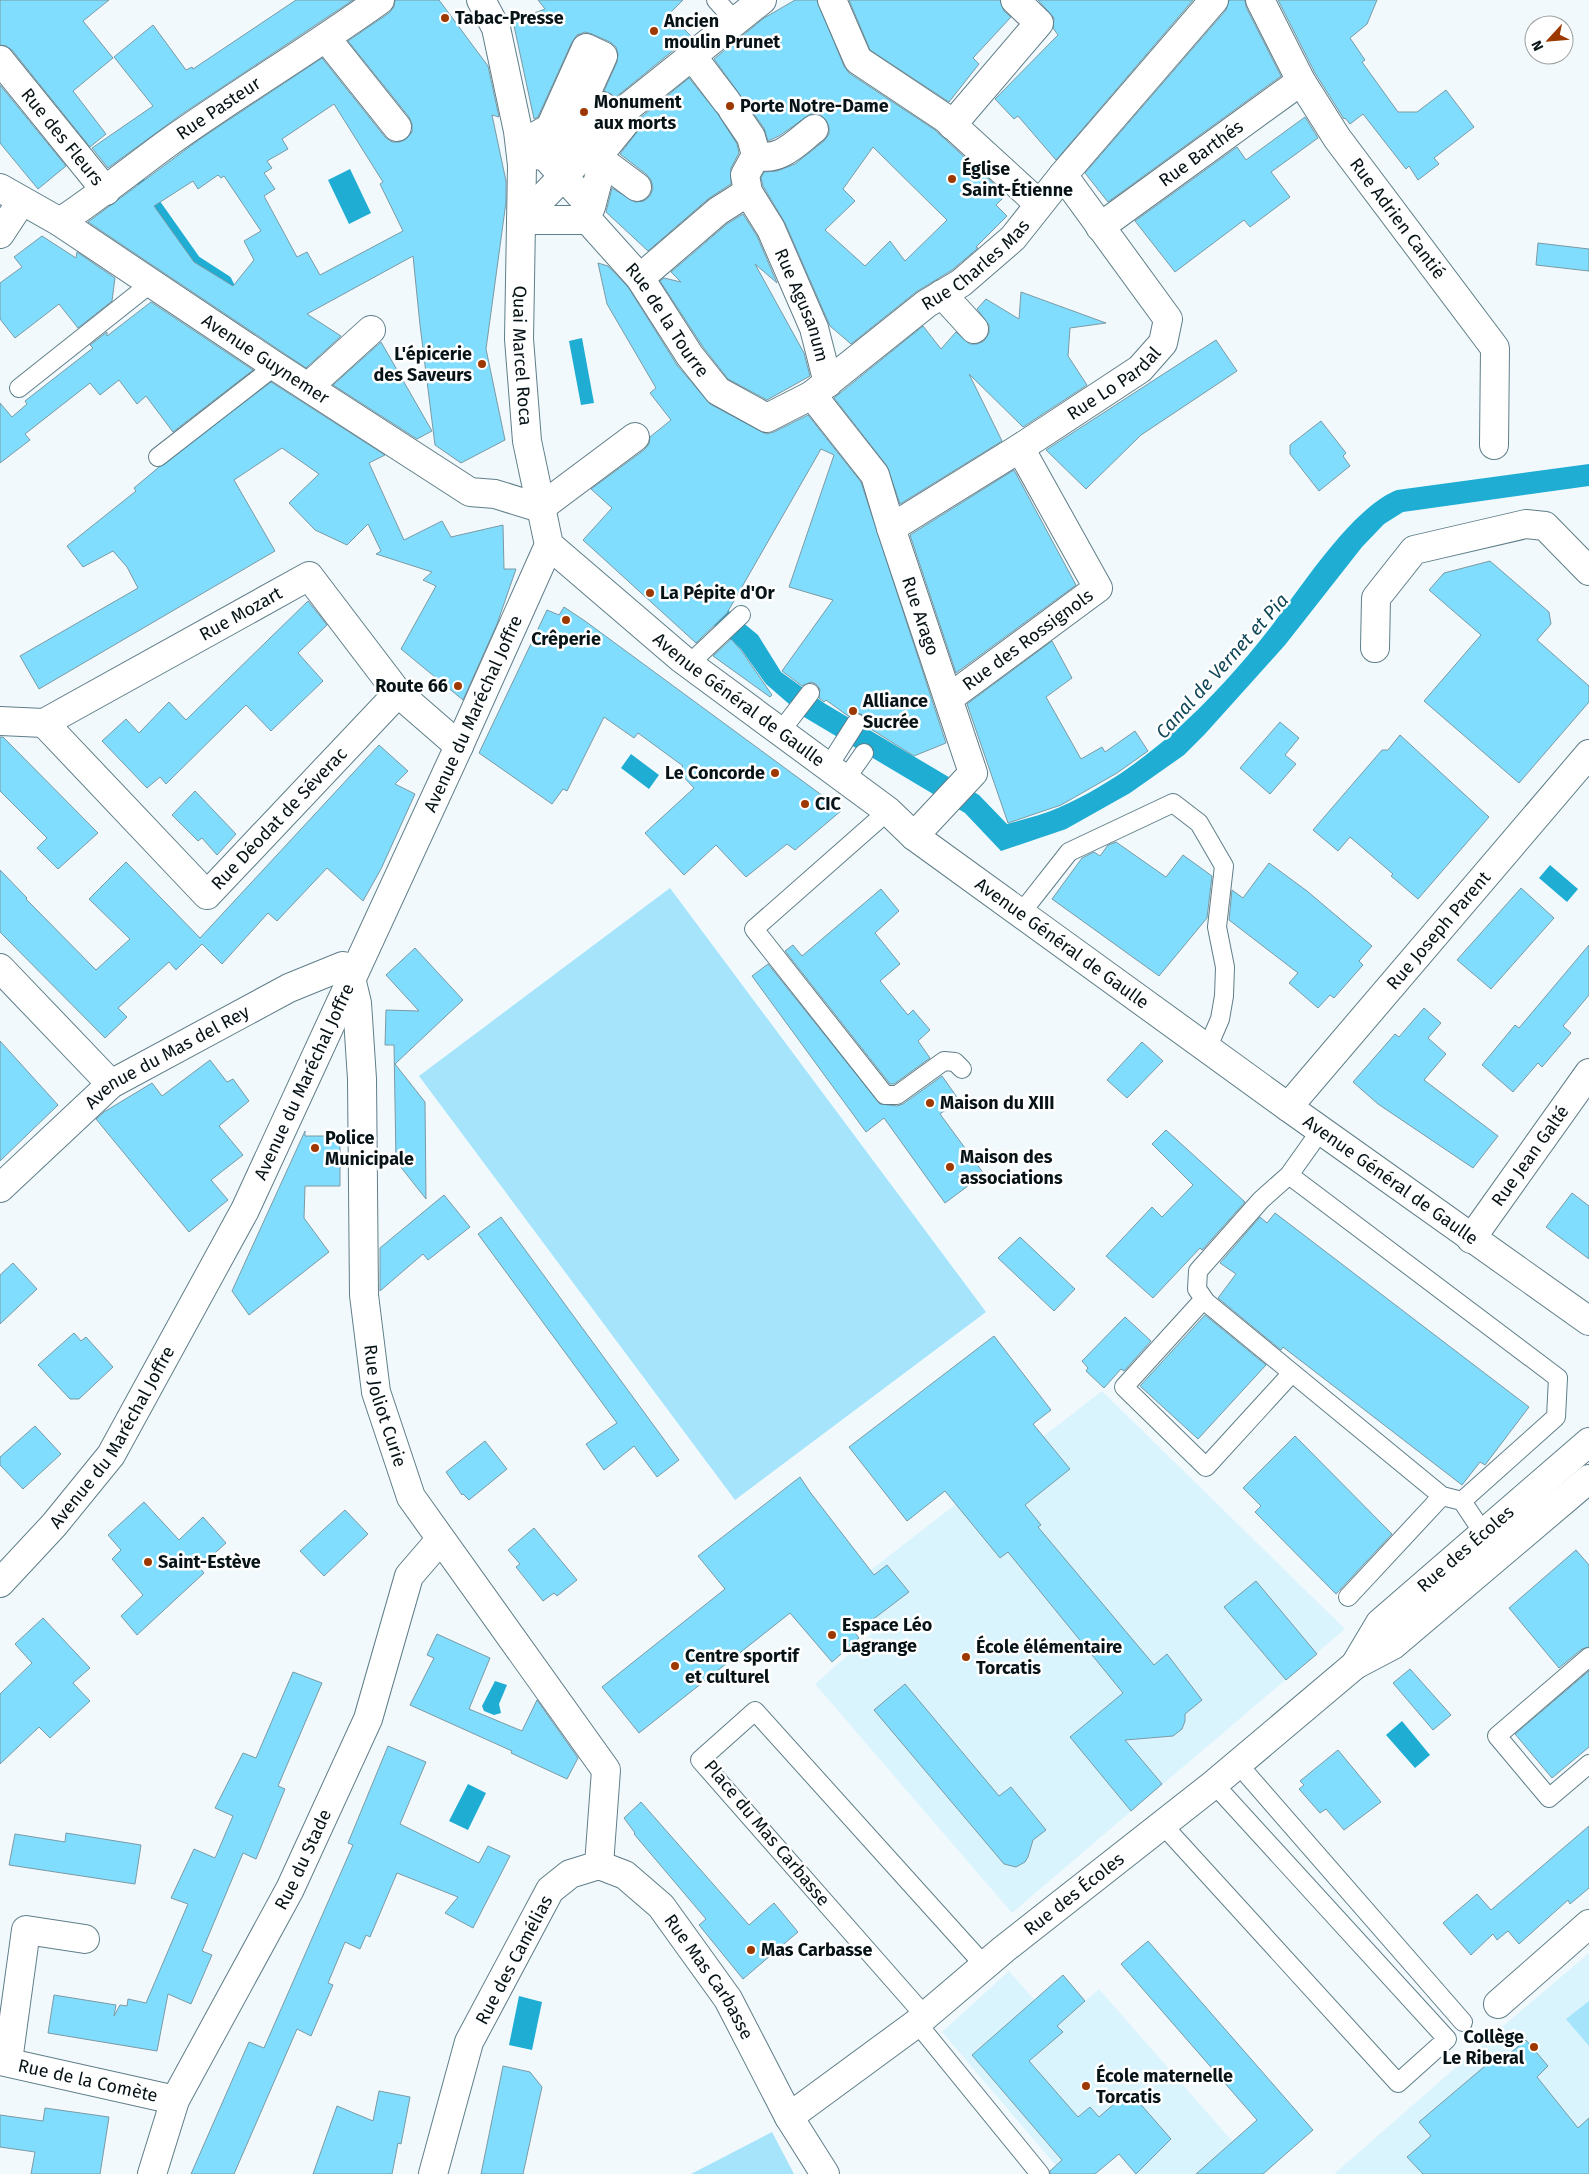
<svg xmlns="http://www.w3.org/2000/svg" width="1589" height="2174" font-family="'Fira Sans',sans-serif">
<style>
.built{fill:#daf4fe}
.green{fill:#a6e4fb}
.water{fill:#1fadd3}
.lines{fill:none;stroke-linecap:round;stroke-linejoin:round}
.stream{stroke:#1fadd3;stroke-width:9}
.building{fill:#81ddfd;stroke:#7a9aa5;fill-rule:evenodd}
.lane-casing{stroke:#5f7e89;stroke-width:20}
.street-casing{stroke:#5f7e89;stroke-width:30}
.secondary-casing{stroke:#5f7e89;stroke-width:30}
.lane{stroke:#fff;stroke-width:18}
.street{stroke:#fff;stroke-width:28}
.secondary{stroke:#fff;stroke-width:28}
.poi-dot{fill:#9c3800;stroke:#fff;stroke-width:2}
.labels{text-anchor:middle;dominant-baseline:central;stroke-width:5;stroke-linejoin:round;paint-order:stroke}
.poi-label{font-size:18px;font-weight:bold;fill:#071317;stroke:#fff;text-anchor:start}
.street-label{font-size:18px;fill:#071317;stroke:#fff}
.water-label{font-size:19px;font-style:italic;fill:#114858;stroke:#fff}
</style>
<rect width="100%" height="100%" fill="#f2f9fc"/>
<path class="built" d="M1102 1391 1345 1629 1012 1913 815 1684 871 1635 850 1586Z
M1589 1953V2174H1334L1502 2027Z
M1009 1971 1057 2025 1099 1989 1261 2174H1136L1119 2154 1095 2174H1063L942 2032Z"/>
<path class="green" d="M670 888 986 1312 735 1500 419 1076Z
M1589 2001V2046L1566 2019Z
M772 2132 794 2174H691Z"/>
<path class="water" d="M350 169 371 213 349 224 328 180Z
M582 338 594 403 581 405 569 341Z
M1589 464V486L1403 512 1384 524 1362 547 1285 645 1205 734 1184 755 1130 793 1066 829 1001 851 965 813 804 717 766 684 741 649 645 566 657 552 758 635 781 672 824 703 979 795 1007 824C1024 819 1042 815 1058 808 1143 771 1214 700 1270 628 1300 589 1352 507 1397 490Z
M631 754 659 775 649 789 621 768Z
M1550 865 1578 889 1567 902 1539 878Z
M495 1681 507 1685 499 1704 501 1713 494 1715 484 1711 482 1706Z
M1402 1721 1430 1755 1415 1768 1386 1735Z
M468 1784 486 1793 468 1830 449 1821Z
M519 1996 542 2002 532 2050 509 2045Z"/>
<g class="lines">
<path class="stream" d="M136 175 196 260 227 280 233 292"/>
</g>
<path class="building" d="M0 0H109L83 21 113 58 73 91 106 134 90 147 12 50 6 46 0 45Z
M296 0H353L182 114 108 168 92 148 153 106 114 57 153 25 186 70 192 67 193 69Z
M395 0H439L488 66 499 117 492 115 506 181V202L486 349 505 440 461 463 435 445 420 325 413 256 307 314 341 336 306 368 88 222 200 139 322 58 385 137 392 142H399L406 139 412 132V124L409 117 348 41 389 13 394 7ZM334 104 383 182 380 184 403 231 320 275 307 252 297 257 264 196 275 189 264 173 272 168 267 161 288 149 282 139ZM218 175 221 178 224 176 261 231 244 241 254 260 233 286 194 262 154 206 193 181 198 189Z
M538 0H683L669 14 691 36 616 97 604 91 617 62 618 54 616 47 610 42 592 34 585 32 577 35 572 42 538 117 534 119 513 21 545 9Z
M795 0H817L844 66 849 73 935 130 1006 195 996 205 1007 216 976 247 978 248 952 270 916 292 851 344 830 326 785 223 763 186 761 178 764 172 777 171 795 164 824 141 829 134V127L826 120 819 114H811L779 136 768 141 764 128 714 59 764 18ZM873 147 947 220 905 261 890 241 865 266 825 230 855 201 843 189Z
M849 0H1000L1004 11 1011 17 973 58 979 64 949 102 870 50Z
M1038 0H1193L1056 160 1018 116 1014 119 995 99 1058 35 1053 28 1054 18Z
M1229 0H1245L1246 7 1281 76 1108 202 1085 173 1226 10Z
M1278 0H1377L1367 24 1350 38 1365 60 1362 62 1398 112H1417L1446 90 1474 127 1434 158 1439 164 1418 180 1409 166 1406 169 1363 114 1350 124 1345 118 1344 119 1315 73Z
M689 78 718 114 737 144 739 153 731 168V184L708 199 648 251 606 212 612 188 635 202 644 201 650 196 653 188 651 180 646 174 620 154 637 132 640 126V118Z
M0 85 66 166 38 189 0 143Z
M1305 117 1318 138 1271 172 1290 197 1250 227 1244 220 1175 272 1135 221 1237 147 1246 160Z
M743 214 757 236 777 283 755 264 804 353 810 376 767 400 728 379 703 347 660 281 664 278 681 282 671 272 727 224Z
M42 236 76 258 77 252 115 278 112 301 78 328 59 304 15 338 0 319V283L22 267 14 257Z
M1538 243 1589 249V271L1536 265Z
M598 263 608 266 628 287 677 365 710 404 766 434 774 432 808 415 861 482 946 743 914 756 866 726V719L861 714 856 712 848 716 826 700 824 702 819 698 820 689 816 684 811 682 802 686 782 671 833 600 789 587 834 455 821 449 727 613 696 643 583 540 612 508 591 489 644 450 649 444 650 437 671 420 650 393 656 388 607 304Z
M1021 292 1106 323 1070 328 1068 356 1087 385 1023 427 969 374 1002 441 900 504 887 466 834 398 923 326 941 349 956 332 970 344H977L984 341 989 333V325L977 309 986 299 1019 319Z
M151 302 253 370 173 432 146 396 137 404 119 380 100 395 90 383 25 434 30 440 0 463V403L12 417 27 404 25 401 93 348 90 345 107 332V336Z
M1216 340 1237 371 1141 435 1086 489 1046 450Z
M381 342 432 431 417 439 333 385Z
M271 382 385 455 369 463 404 540 442 521 451 537 503 525 504 569H516L497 624 463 700 401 649 436 586 423 580 432 572 376 554 381 551 368 524 347 545 315 530 289 503 319 474 282 448 234 480 275 551 39 689 20 656 138 588 127 567 113 551 83 567 67 546 136 491 134 488 159 467Z
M1321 421 1346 453 1343 456 1350 466 1319 491 1290 454V445Z
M1014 470 1076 585 956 673 910 535Z
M1490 561 1549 612 1551 624 1537 640 1589 686V702L1519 783 1424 701 1481 635 1429 590 1444 573Z
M308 601 327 625 298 653 323 681 271 731 246 705 166 784 160 777 147 788 102 741 126 719 139 733 169 702 186 720Z
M564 607 585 621 842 810 795 850 787 844 746 877 716 845 684 875 645 833 694 788 678 771 683 766 638 733 634 738 604 717 567 791 563 789 552 804 479 753 547 610 559 615Z
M731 639 741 650 772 695 770 697 713 656Z
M1052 641 1072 678 1046 697 1081 759 1102 747 1105 752 1135 731 1148 751 1117 773 1061 805 1008 823 967 704Z
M1280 722 1299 738 1285 755 1296 764 1270 794 1240 768Z
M1400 735 1489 817 1418 899 1391 876 1393 874 1350 837 1338 851 1313 830 1382 750H1388Z
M0 737H3L98 833 58 869 37 848 47 838 0 791Z
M379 745 408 771 395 784 415 794 381 869 363 901 327 868 277 921 268 913 222 964 202 944 176 970 169 962 118 1008 127 1017 105 1038 0 932V870L27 898 26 899 96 970 130 939 89 899 126 862 200 938Z
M195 791 236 834 217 855 202 838 198 841 172 815Z
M1116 842 1166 877 1183 855 1212 876 1207 918 1159 976 1052 899 1082 858 1094 852 1100 856 1108 845Z
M1269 863 1307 891 1372 946 1359 961 1363 965 1334 998 1330 995 1318 1008 1289 983 1298 973 1229 920 1232 890 1243 898Z
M1521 888 1554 918 1491 989 1457 960Z
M881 889 899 911 875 933 900 964 880 981 908 1015 913 1010 930 1030 918 1041 930 1058 894 1084H890L785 951 793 945 802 956Z
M1589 945V995L1563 1026 1571 1033 1542 1067 1538 1063 1513 1092 1482 1065 1515 1025 1519 1028Z
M415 948 463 1000 395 1064 425 1102 426 1199 396 1161 394 1045H385L386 1010 419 1011 386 975Z
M768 964 880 1104 897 1106 903 1104 942 1076 959 1100 940 1114 984 1174 945 1203 884 1118 866 1132 752 976Z
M1424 1008 1441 1023 1428 1038 1446 1054 1424 1080 1498 1136 1473 1168 1378 1104 1353 1082 1395 1034 1399 1037Z
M0 1041 58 1105 0 1161Z
M1142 1042 1163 1061 1127 1098 1107 1080Z
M210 1060 227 1082 233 1079 249 1101 219 1126 243 1155 211 1180 228 1200 189 1232 96 1119 104 1112 152 1083 162 1096Z
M1166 1130 1245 1202 1202 1250 1200 1248 1153 1298 1106 1256 1152 1207 1162 1217 1193 1185 1152 1144Z
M305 1131V1136H340V1186H305L304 1218 329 1252 249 1315 232 1291Z
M1572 1193 1589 1206V1259L1546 1227Z
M444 1195 470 1227 428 1260 423 1254 380 1291V1248Z
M1275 1213 1529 1407 1485 1465 1480 1462 1462 1485 1283 1347 1281 1350 1218 1298 1236 1274 1220 1263 1260 1217 1267 1223Z
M501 1217 679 1460 657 1477 634 1446 604 1470 586 1444 617 1423 478 1234Z
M1020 1237 1075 1289 1054 1311 998 1258Z
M13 1263 37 1289 0 1324V1275Z
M1205 1315 1266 1365 1198 1439 1140 1386Z
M1125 1317 1151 1341 1124 1371 1121 1369 1104 1388 1086 1371 1088 1368 1082 1361Z
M74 1333 81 1341 86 1337 113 1367 79 1399H70L38 1365Z
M994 1336 1051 1410 1033 1424 1070 1469 1025 1505 1041 1525 1038 1527 1154 1665 1167 1654 1202 1700 1185 1714V1721L1182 1729 1173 1736 1125 1740 1162 1784 1131 1811 1070 1737 1123 1693 1008 1552 1000 1558 945 1491 907 1521 849 1447Z
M35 1426 61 1454 23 1489 0 1465V1457Z
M1295 1436 1392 1534 1336 1594 1255 1512 1261 1506 1243 1488Z
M485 1441 507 1469 469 1500 463 1494 462 1495 446 1472Z
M800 1477 810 1492 874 1575 887 1565 909 1592 855 1633 859 1638 832 1662 790 1613 639 1733 602 1687 725 1589 698 1556Z
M144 1502 179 1540 203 1517 226 1543 199 1567 204 1573 137 1635 121 1616 143 1595 112 1559 121 1550 108 1535Z
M345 1510 368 1534 324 1576 300 1551Z
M534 1528 577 1580 557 1596 554 1593 543 1601 516 1567 520 1564 508 1550Z
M1576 1550 1589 1565V1647L1582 1649 1559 1668 1509 1608Z
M1256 1581 1317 1654 1286 1680 1224 1607Z
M43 1618 90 1668 73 1683 90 1701 50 1738 39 1727 0 1764V1694L32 1663 15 1644Z
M437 1634 490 1658 469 1709 522 1731 537 1700 578 1758 567 1779 511 1753 512 1751 410 1705 434 1658 427 1655Z
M1410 1669 1451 1715 1433 1730 1393 1683Z
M1589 1671V1747L1552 1778 1515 1734Z
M293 1672 322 1683 278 1786 285 1789 256 1859 243 1853 202 1951 212 1955 191 2004 168 1994 157 2051 48 2033 54 1995 116 2005 114 2016 120 2005 127 2006 128 1999 146 2003 188 1904 171 1898 194 1849 215 1858 233 1816 215 1808 243 1753 256 1758Z
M905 1684 999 1796 1011 1787 1046 1830 1033 1840 1028 1857 1025 1862 1016 1867 1004 1864 874 1710Z
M388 1746 426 1762 400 1824 479 1863 488 1846 510 1856 473 1928 445 1913 458 1897 397 1873 370 1937 366 1935 360 1949 345 1942 328 1983 333 1985 311 2036 297 2029 234 2174H191L249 2042 264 2048 353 1845 348 1843Z
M1338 1750 1381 1802 1344 1830 1326 1809 1320 1813 1299 1789 1304 1785 1300 1781Z
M641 1802 749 1925 774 1903 798 1932 743 1979 699 1925 706 1919 634 1834 635 1833 624 1818Z
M1589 1826V1888L1570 1904 1568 1900 1519 1944 1508 1931 1497 1940 1493 1934 1471 1955 1443 1923 1477 1894 1491 1910Z
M66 1833 141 1845 135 1884 9 1865 15 1834 65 1842Z
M1148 1941 1313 2130 1263 2174H1196L1257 2120 1121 1964Z
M1063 1975 1085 2001 1057 2026 1063 2032 1029 2061 1078 2117 1090 2107 1099 2117 1129 2091 1171 2139 1136 2174 1119 2154 1095 2174H1050V2171L1062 2160 972 2055Z
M1526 2040 1548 2066 1537 2077 1578 2128 1589 2118V2174H1423L1407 2157 1431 2136 1419 2122 1498 2055 1502 2060Z
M503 2066 530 2072 542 2087 538 2105 523 2174H481Z
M379 2091 410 2097 401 2144 398 2143 392 2174H313L337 2106 373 2121Z
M45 2108 109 2117 100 2174H31L35 2152 0 2147V2115L43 2121Z"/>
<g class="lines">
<defs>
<path id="lane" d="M716 0 735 21
M19 388 150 284
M158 457 275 366
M689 664 741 615
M780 732 810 693
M828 767 856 723
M845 780 864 753
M888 811 754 929 885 1095H897L944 1061 955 1062 962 1069
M1021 913 1069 852 1173 803 1199 823 1224 866 1217 927 1225 967 1224 996 1220 1019 1207 1049
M1289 1175 1261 1200 1198 1271 1197 1289 1206 1302 1442 1496 1462 1501 1556 1417 1558 1378 1289 1175 1321 1130
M1204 1299 1124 1387 1206 1467 1291 1374
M1462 1501 1484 1534
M1348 1597 1442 1496
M1589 1657 1497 1736 1549 1798 1589 1764
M1238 1764 1463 2022
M1162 1824 1398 2083 1447 2039 1214 1784
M925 2016 700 1760 755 1711 984 1965
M917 2023 1040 2174"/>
<g id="street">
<path d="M832 0 858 60 945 118 1039 204"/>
<path id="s1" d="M1260 0 1301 81 1337 138 1495 348 1494 445"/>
<path d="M326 38 397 127"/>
<path d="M586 48 603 56 561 149 577 156 602 106 625 123 603 150V161L591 207 546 157 537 155 534 137 550 128Z"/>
<path d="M692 56 727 102"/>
<path id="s2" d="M0 60 106 191"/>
<path d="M732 109 751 137 756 155"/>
<path d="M952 125 1039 23 1015 0"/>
<path d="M607 130 617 116 762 0"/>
<path d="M590 152 637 187"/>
<path id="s3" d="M756 155 745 175 748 192 771 229 814 328 828 383"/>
<path d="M756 155C779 163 797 142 814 129"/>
<path id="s4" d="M521 220H588L640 278 690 356 718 391 767 418 812 395 926 304 961 283 1013 238 1063 175 1214 0"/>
<path d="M521 220 576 163"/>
<path id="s5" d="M60 222C96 198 130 171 165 145 235 95 310 50 380 0"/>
<path id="s6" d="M1100 227 1301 81"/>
<path d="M0 234 21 202"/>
<path d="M640 278 718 211 748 192"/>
<path d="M942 294 974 329"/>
<path d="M308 387 371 330"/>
<path id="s7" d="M812 395 875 475 891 528 973 773 914 836"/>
<path d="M540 508 635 437"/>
<path id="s8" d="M891 528 1020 448 1140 369 1163 343 1168 319 1063 175"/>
<path d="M1375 648 1376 598 1414 550 1526 524 1545 526 1589 571"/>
<path id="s9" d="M949 698 1098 588 1020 448"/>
<path d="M0 721 44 723"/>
<path id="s10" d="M44 723 207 895 398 693 459 746"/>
<path id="s11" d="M44 723 309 576 398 693"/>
<path d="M0 968 111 1084"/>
<path id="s12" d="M1288 1107 1589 754"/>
<path id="s13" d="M0 1188 111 1084 289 988 343 966 351 978 357 1003 362 1079 364 1295 376 1392 411 1497 606 1770 599 1865 570 1874 550 1890 469 2042 433 2174"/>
<path id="s14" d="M1471 1239 1589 1073"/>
<path id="s15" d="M0 1583 54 1525 111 1455 245 1210 459 746 549 545"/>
<path id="s16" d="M1355 1665 1380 1623 1589 1442"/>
<path id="s17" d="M599 1865 625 1875 661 1906 728 1999 789 2117 825 2174"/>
<path d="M1498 2004 1589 1924"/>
<path id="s18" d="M0 2061 175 2100"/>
<path d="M8 2061 26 1930 85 1939"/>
<path id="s19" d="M789 2117 917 2023 1004 1949 1214 1784 1355 1665 1393 1645 1589 1479"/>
<path id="s20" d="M152 2174 175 2100 290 1889 368 1719 409 1576 440 1540"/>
</g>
<g id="secondary">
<path id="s21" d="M481 0 496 28 518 131 522 165 519 339 527 441 549 545 682 659 888 811 914 836 1288 1107 1589 1321"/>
<path id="s22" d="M0 188 60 222 275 366 470 492 495 494 540 508"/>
</g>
</defs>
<use href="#lane" class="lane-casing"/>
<use href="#street" class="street-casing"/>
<use href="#secondary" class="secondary-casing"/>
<use href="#lane" class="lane"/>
<use href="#street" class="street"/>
<use href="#secondary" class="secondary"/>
</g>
<g class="poi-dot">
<circle cx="445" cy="18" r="5"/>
<circle cx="654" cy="31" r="5"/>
<circle cx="730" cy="106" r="5"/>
<circle cx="584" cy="112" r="5"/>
<circle cx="952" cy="179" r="5"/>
<circle cx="482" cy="364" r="5"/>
<circle cx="650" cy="593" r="5"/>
<circle cx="566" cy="620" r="5"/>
<circle cx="458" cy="686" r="5"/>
<circle cx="853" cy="711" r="5"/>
<circle cx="775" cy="773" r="5"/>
<circle cx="805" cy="804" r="5"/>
<circle cx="930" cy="1103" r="5"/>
<circle cx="315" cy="1148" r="5"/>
<circle cx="950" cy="1167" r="5"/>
<circle cx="148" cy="1562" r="5"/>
<circle cx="832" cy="1635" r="5"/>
<circle cx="966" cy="1657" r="5"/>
<circle cx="675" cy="1666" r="5"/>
<circle cx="751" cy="1950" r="5"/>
<circle cx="1534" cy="2047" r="5"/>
<circle cx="1086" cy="2086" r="5"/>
</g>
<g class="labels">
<g class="poi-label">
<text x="455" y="18">Tabac-Presse</text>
<text x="664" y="21">Ancien<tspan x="664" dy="21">moulin Prunet</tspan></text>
<text x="594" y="102">Monument<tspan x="594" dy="21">aux morts</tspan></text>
<text x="740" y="106">Porte Notre-Dame</text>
<text x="962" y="169">Église<tspan x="962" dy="21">Saint-Étienne</tspan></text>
<text x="472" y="354" text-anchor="end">L'épicerie<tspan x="472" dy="21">des Saveurs</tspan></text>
<text x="660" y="593">La Pépite d'Or</text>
<text x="566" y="639" text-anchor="middle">Crêperie</text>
<text x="448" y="686" text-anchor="end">Route 66</text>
<text x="863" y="701">Alliance<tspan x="863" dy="21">Sucrée</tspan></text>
<text x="765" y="773" text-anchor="end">Le Concorde</text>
<text x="815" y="804">CIC</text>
<text x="940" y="1103">Maison du XIII</text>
<text x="325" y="1138">Police<tspan x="325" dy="21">Municipale</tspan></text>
<text x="960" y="1157">Maison des<tspan x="960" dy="21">associations</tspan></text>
<text x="158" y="1562">Saint-Estève</text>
<text x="842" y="1625">Espace Léo<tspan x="842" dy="21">Lagrange</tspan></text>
<text x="976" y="1647">École élémentaire<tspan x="976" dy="21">Torcatis</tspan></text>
<text x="685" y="1656">Centre sportif<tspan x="685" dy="21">et culturel</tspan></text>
<text x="761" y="1950">Mas Carbasse</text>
<text x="1524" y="2037" text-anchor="end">Collège<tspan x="1524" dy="21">Le Riberal</tspan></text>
<text x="1096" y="2076">École maternelle<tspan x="1096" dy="21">Torcatis</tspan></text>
</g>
<g class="street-label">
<text stroke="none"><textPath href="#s5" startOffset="195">Rue Pasteur</textPath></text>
<text stroke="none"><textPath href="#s2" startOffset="99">Rue des Fleurs</textPath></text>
<text stroke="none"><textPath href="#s6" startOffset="125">Rue Barthés</textPath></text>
<text stroke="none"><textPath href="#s1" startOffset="259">Rue Adrien Cantié</textPath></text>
<text stroke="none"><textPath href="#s4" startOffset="598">Rue Charles Mas</textPath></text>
<text stroke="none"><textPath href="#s3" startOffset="166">Rue Agusanum</textPath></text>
<text stroke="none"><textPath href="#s4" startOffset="195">Rue de la Tourre</textPath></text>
<text stroke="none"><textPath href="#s21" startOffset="362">Quai Marcel Roca</textPath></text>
<text stroke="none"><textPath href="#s22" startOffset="316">Avenue Guynemer</textPath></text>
<text stroke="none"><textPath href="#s8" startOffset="266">Rue Lo Pardal</textPath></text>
<text stroke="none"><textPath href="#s11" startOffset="225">Rue Mozart</textPath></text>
<text stroke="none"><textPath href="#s7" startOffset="250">Rue Arago</textPath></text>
<text stroke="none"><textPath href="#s9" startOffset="98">Rue des Rossignols</textPath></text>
<text stroke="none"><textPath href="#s21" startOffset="799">Avenue Général de Gaulle</textPath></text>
<text stroke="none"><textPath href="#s15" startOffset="995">Avenue du Maréchal Joffre</textPath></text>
<text stroke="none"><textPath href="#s10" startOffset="342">Rue Déodat de Séverac</textPath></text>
<text stroke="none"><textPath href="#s12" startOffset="232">Rue Joseph Parent</textPath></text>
<text stroke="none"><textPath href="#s21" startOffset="1204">Avenue Général de Gaulle</textPath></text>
<text stroke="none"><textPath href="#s13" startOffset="214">Avenue du Mas del Rey</textPath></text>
<text stroke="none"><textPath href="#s15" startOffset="590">Avenue du Maréchal Joffre</textPath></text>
<text stroke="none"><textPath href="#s14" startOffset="102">Rue Jean Galté</textPath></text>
<text stroke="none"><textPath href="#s21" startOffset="1609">Avenue Général de Gaulle</textPath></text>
<text stroke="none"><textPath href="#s13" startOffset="858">Rue Joliot Curie</textPath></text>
<text stroke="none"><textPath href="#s15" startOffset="185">Avenue du Maréchal Joffre</textPath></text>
<text stroke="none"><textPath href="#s16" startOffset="162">Rue des Écoles</textPath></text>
<text transform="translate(767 1833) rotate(50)">Place du Mas Carbasse</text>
<text stroke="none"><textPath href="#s20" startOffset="350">Rue du Stade</textPath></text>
<text stroke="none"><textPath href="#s19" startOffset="362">Rue des Écoles</textPath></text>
<text transform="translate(514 1960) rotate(-62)">Rue des Camélias</text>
<text stroke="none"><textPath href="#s17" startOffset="161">Rue Mas Carbasse</textPath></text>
<text stroke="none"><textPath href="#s18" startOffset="90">Rue de la Comète</textPath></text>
</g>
<g class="water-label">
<text transform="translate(1222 666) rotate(-48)">Canal de Vernet et Pia</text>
</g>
</g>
<g transform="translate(1549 40) rotate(244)"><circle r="24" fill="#ffffff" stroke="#9ca1a2"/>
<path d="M0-4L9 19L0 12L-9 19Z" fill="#9c3800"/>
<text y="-8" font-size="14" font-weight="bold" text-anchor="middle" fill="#071317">N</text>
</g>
</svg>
